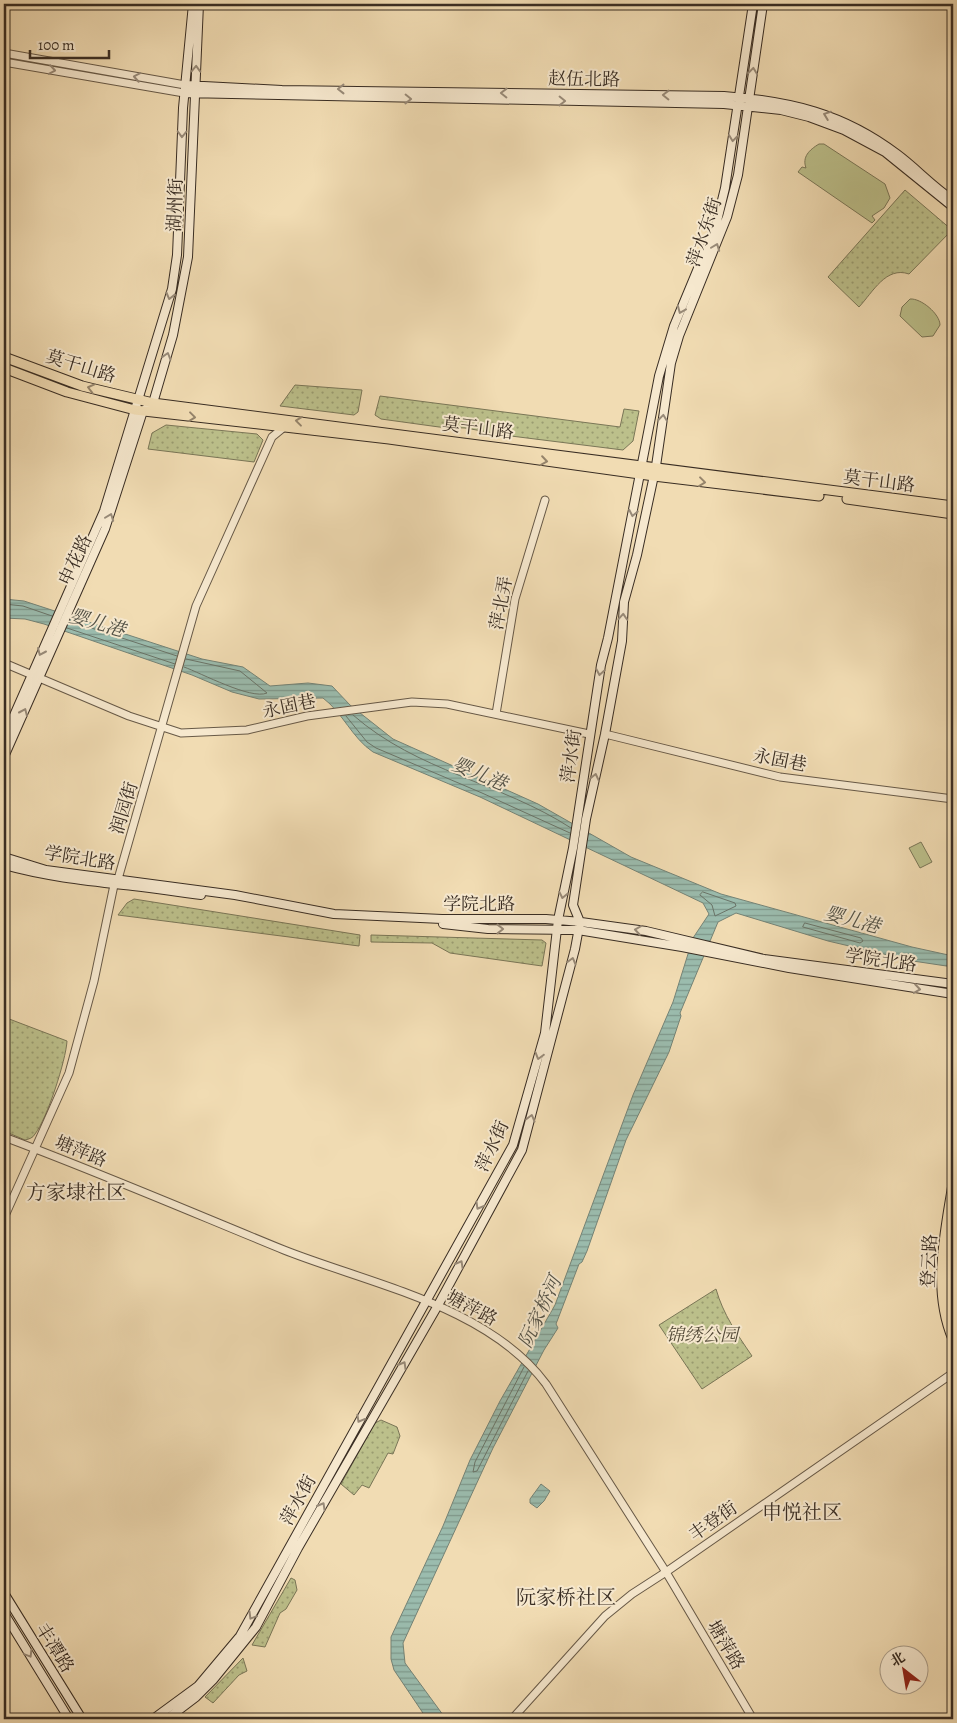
<svg xmlns="http://www.w3.org/2000/svg" width="957" height="1723" font-family="Alegreya,'Noto Serif SC',serif">
<style>
.grass{fill:url(#grass-dots);stroke:#7a7657}
.pitch{fill:#bcc08b;stroke:#7a7657}
.water{fill:url(#water-rules);stroke:#748376}
.lines{fill:none;stroke-linecap:round;stroke-linejoin:round}
.shore{stroke:#6a7468;stroke-width:1}
.tertiary-casing{stroke:#675947;stroke-width:9}
.secondary-casing{stroke:#392d23;stroke-width:10}
.primary-casing{stroke:#392d23;stroke-width:11}
.tertiary{stroke:#f6e8ce;stroke-width:7}
.secondary{stroke:#f6e8ce;stroke-width:8}
.primary{stroke:#f1dcb3;stroke-width:9}
.oneway{stroke:#988a78}
.oneway2{stroke:#95846b}
.labels{text-anchor:middle;dominant-baseline:central;stroke-width:4;stroke-linejoin:round;paint-order:stroke}
.street-label{font-size:18px;fill:#392d23;stroke:#f6e8ce}
.park-label{font-size:18px;font-style:italic;fill:#534a38;stroke:#f6e8ce}
.water-label{font-size:19px;font-style:italic;fill:#525146;stroke:#f6e8ce}
.quarter-label{font-size:20px;fill:#392d23;stroke:#f6e8ce}
</style>
<defs>
<pattern id="grass-dots" width="8" height="8" patternUnits="userSpaceOnUse" patternTransform="scale(1.25)"><rect width="8" height="8" fill="#bcc08b"/><path d="M2 2h.1M6 6h.1" fill="none" stroke="#9a9c71" stroke-width="1.8" stroke-linecap="round"/></pattern>
<pattern id="water-rules" width="6" height="5" patternUnits="userSpaceOnUse" patternTransform="scale(1.25)"><rect width="6" height="5" fill="#9bbcae"/><path d="M0 2.5h6" fill="none" stroke="#7f998d"/></pattern>
</defs>
<rect width="100%" height="100%" fill="#f1dcb3"/>
<filter id="stains"><feTurbulence type="fractalNoise" baseFrequency=".004" numOctaves="4"/><feColorMatrix values="0 0 0 0 .2 0 0 0 0 .09 0 0 0 0 .02 0 0 0 .5 -.17"/></filter>
<radialGradient id="worn" r=".72"><stop offset=".6" stop-color="#630" stop-opacity="0"/><stop offset="1" stop-color="#630" stop-opacity=".3"/></radialGradient>
<path class="grass" d="M905 190 952 230 909 274C886 266 873 292 859 307L828 277Z
M295 385 362 390 358 412 354 415 280 406Z
M380 396 620 427 624 409 639 411 633 441 623 450 511 436 465 428 439 427 381 419 375 415Z
M166 425 257 434 263 440 254 462 148 449 152 433Z
M134 899 360 935 359 946 118 915 127 903Z
M371 935 542 940 546 943 542 966 450 953 432 943 371 942Z
M4 1017 67 1041C66 1060 47 1119 35 1134 33 1138 29 1139 25 1140L4 1131Z
M716 1289C723 1314 737 1334 752 1356L702 1389 659 1325Z
M381 1420 397 1427 400 1436 393 1454 388 1453 369 1488 362 1485 354 1495 341 1484 375 1423Z
M291 1578 295 1580 297 1590 286 1609 280 1613 265 1647 252 1645Z
M243 1658 247 1671 239 1675 213 1703 205 1697Z"/>
<path class="pitch" d="M819 144H824L885 184 890 198 884 208 872 216 875 220 872 223 798 172 802 167 806 168C802 157 809 150 819 144Z
M910 299C921 298 940 314 940 325L933 336 922 337 900 316 902 307Z
M921 842 932 862 920 868 909 848Z"/>
<path class="water" d="M4 599 24 601 202 659 243 667 270 686 308 683 332 686 350 705 393 739 538 804 631 857 721 894 912 947 953 956V967L913 961 828 941 736 913 718 922 680 1013 681 1016 669 1052 626 1140 587 1251 582 1262 579 1264 556 1324 558 1328 544 1350 493 1448 403 1643 405 1663 446 1719H427L394 1670 391 1659V1637L443 1526 470 1460 500 1401 555 1305 633 1095 673 1002 693 938 709 914 703 903 480 797 373 752C352 738 343 713 323 698L259 699 232 692 192 675 44 624 25 619 4 618Z
M541 1484 550 1491 544 1501 537 1508 530 1503V1499Z"/>
<g class="lines">
<path class="shore" d="M4 604 23 606 52 616
M70 621 177 656
M67 628 175 664
M184 667C201 673 251 700 267 693L240 671 186 659
M353 715C418 772 500 782 571 828
M346 716 367 742 376 748 482 793 570 833
M703 892 735 903 736 906 715 916 712 905 700 895Z
M805 923 861 938 863 941 860 943 803 927Z
M524 1367 475 1462 473 1472 477 1471 528 1371"/>
<defs>
<path id="tertiary" d="M4 53 185 85
M4 62 184 93
M4 663 129 716 181 733 247 730 307 716 412 702 447 704 589 734
M496 714 515 599 545 500
M605 734 780 777 953 799
M4 1137C98 1172 191 1212 284 1250 370 1284 488 1306 546 1384L666 1572 753 1719
M4 1218 69 1073 94 981 114 885 118 879 196 606 272 437 283 428
M512 1719 605 1616 632 1594 666 1572 953 1373"/>
<path id="secondary" d="M185 85 282 90 724 96C790 101 843 113 897 154 916 168 933 187 953 200
M184 93 724 104 781 110 809 117 844 130 885 152 953 207
M4 738 104 511 172 289 177 255 183 108 193 4
M4 757 105 529 143 411 153 403 173 335 188 257 199 4
M4 857 46 870 235 895 334 914 442 919H546L581 922 646 931 764 959 953 984
M4 865C47 877 88 881 133 886 156 888 179 893 201 895
M443 924 488 929 578 930 682 947 789 968 953 994
M4 1593 82 1719
M4 1613 69 1719
M153 1719 198 1686 240 1636 513 1145 545 1033 558 920 573 848 601 665 608 638 659 376 674 326 716 225 725 188 753 4
M167 1719 196 1697 213 1680 256 1627 298 1548 437 1307 522 1150 575 949 580 922 573 905 586 819 605 734 622 641 624 602 637 555 656 466 671 363 679 336 727 217 738 175 763 4"/>
<path id="primary" d="M4 357 82 386 153 403 953 506
M4 368 67 392 135 410 389 439 654 476 819 496
M847 499 953 514
M953 1184C945 1234 932 1290 953 1339
M948 1246 949 1289 953 1308"/>
</defs>
<use href="#tertiary" class="tertiary-casing"/>
<use href="#secondary" class="secondary-casing"/>
<use href="#primary" class="primary-casing"/>
<use href="#tertiary" class="tertiary"/>
<use href="#secondary" class="secondary"/>
<use href="#primary" class="primary"/>
</g>
<defs><path id="oneway-chevron" d="M-2-3.5L2.5 0L-2 3.5" fill="none" stroke-width="1.6" stroke-linecap="round" stroke-linejoin="round" transform="scale(1.25)"/></defs>
<g class="oneway">
<use href="#oneway-chevron" transform="translate(196 69) rotate(-88)"/>
<use href="#oneway-chevron" transform="translate(52 70) rotate(10)"/>
<use href="#oneway-chevron" transform="translate(753 71) rotate(-83)"/>
<use href="#oneway-chevron" transform="translate(137 77) rotate(-170)"/>
<use href="#oneway-chevron" transform="translate(341 89) rotate(-180)"/>
<use href="#oneway-chevron" transform="translate(504 93) rotate(-179)"/>
<use href="#oneway-chevron" transform="translate(666 95) rotate(-179)"/>
<use href="#oneway-chevron" transform="translate(408 99) rotate(1)"/>
<use href="#oneway-chevron" transform="translate(562 101) rotate(1)"/>
<use href="#oneway-chevron" transform="translate(827 115) rotate(-159)"/>
<use href="#oneway-chevron" transform="translate(182 134) rotate(91)"/>
<use href="#oneway-chevron" transform="translate(733 138) rotate(97)"/>
<use href="#oneway-chevron" transform="translate(716 247) rotate(-69)"/>
<use href="#oneway-chevron" transform="translate(170 296) rotate(104)"/>
<use href="#oneway-chevron" transform="translate(681 310) rotate(113)"/>
<use href="#oneway-chevron" transform="translate(167 356) rotate(-73)"/>
<use href="#oneway-chevron" transform="translate(663 418) rotate(-83)"/>
<use href="#oneway-chevron" transform="translate(633 513) rotate(101)"/>
<use href="#oneway-chevron" transform="translate(110 517) rotate(-69)"/>
<use href="#oneway-chevron" transform="translate(623 617) rotate(-86)"/>
<use href="#oneway-chevron" transform="translate(41 652) rotate(114)"/>
<use href="#oneway-chevron" transform="translate(600 672) rotate(100)"/>
<use href="#oneway-chevron" transform="translate(24 712) rotate(-66)"/>
<use href="#oneway-chevron" transform="translate(595 777) rotate(-77)"/>
<use href="#oneway-chevron" transform="translate(563 895) rotate(102)"/>
<use href="#oneway-chevron" transform="translate(500 929)"/>
<use href="#oneway-chevron" transform="translate(638 930) rotate(-172)"/>
<use href="#oneway-chevron" transform="translate(572 961) rotate(-75)"/>
<use href="#oneway-chevron" transform="translate(917 989) rotate(8)"/>
<use href="#oneway-chevron" transform="translate(539 1056) rotate(106)"/>
<use href="#oneway-chevron" transform="translate(531 1118) rotate(-75)"/>
<use href="#oneway-chevron" transform="translate(479 1206) rotate(120)"/>
<use href="#oneway-chevron" transform="translate(460 1264) rotate(-61)"/>
<use href="#oneway-chevron" transform="translate(403 1365) rotate(-60)"/>
<use href="#oneway-chevron" transform="translate(360 1419) rotate(119)"/>
<use href="#oneway-chevron" transform="translate(322 1506) rotate(-60)"/>
<use href="#oneway-chevron" transform="translate(252 1616) rotate(121)"/>
<use href="#oneway-chevron" transform="translate(29 1654) rotate(59)"/>
</g>
<g class="oneway2">
<use href="#oneway-chevron" transform="translate(91 388) rotate(-166)"/>
<use href="#oneway-chevron" transform="translate(192 417) rotate(7)"/>
<use href="#oneway-chevron" transform="translate(299 421) rotate(-173)"/>
<use href="#oneway-chevron" transform="translate(544 461) rotate(8)"/>
<use href="#oneway-chevron" transform="translate(702 482) rotate(7)"/>
</g>
<g class="labels">
<g class="street-label">
<text transform="translate(584 79) rotate(1)">赵伍北路</text>
<text transform="translate(175 205) rotate(-88)">湖州街</text>
<text transform="translate(704 232) rotate(-71)">萍水东街</text>
<text transform="translate(81 366) rotate(17)">莫干山路</text>
<text transform="translate(478 428) rotate(7)">莫干山路</text>
<text transform="translate(879 481) rotate(7)">莫干山路</text>
<text transform="translate(75 560) rotate(-65)">申花路</text>
<text transform="translate(501 603) rotate(-79)">萍北弄</text>
<text transform="translate(289 706) rotate(-12)">永固巷</text>
<text transform="translate(571 756) rotate(-82)">萍水街</text>
<text transform="translate(780 760) rotate(11)">永固巷</text>
<text transform="translate(124 808) rotate(-73)">润园街</text>
<text transform="translate(80 858) rotate(9)">学院北路</text>
<text x="479" y="904">学院北路</text>
<text transform="translate(881 960) rotate(8)">学院北路</text>
<text transform="translate(492 1146) rotate(-65)">萍水街</text>
<text transform="translate(81 1151) rotate(22)">塘萍路</text>
<text transform="translate(929 1261) rotate(-87)">登云路</text>
<text transform="translate(472 1308) rotate(28)">塘萍路</text>
<text transform="translate(298 1500) rotate(-61)">萍水街</text>
<text transform="translate(713 1521) rotate(-35)">丰登街</text>
<text transform="translate(726 1645) rotate(59)">塘萍路</text>
<text transform="translate(55 1648) rotate(58)">丰潭路</text>
</g>
<g class="park-label">
<text x="702" y="1335">锦绣公园</text>
</g>
<g class="water-label">
<text transform="translate(97 623) rotate(16)">婴儿港</text>
<text transform="translate(479 774) rotate(23)">婴儿港</text>
<text transform="translate(852 920) rotate(15)">婴儿港</text>
<text transform="translate(540 1312) rotate(-65)">阮家桥河</text>
</g>
<g class="quarter-label">
<text x="76" y="1192">方家埭社区</text>
<text x="802" y="1512">申悦社区</text>
<text x="566" y="1597">阮家桥社区</text>
</g>
</g>
<rect width="957" height="1723" fill="none" stroke="#f1dcb3" stroke-width="20"/>
<rect x="5" y="5" width="947" height="1713" fill="none" stroke="#392d23" stroke-width="2.5"/>
<rect x="10" y="10" width="937" height="1703" fill="none" stroke="#392d23"/>
<g transform="translate(904 1670) rotate(329)"><circle r="24" fill="#f6e8ce" stroke="#aa9d8a"/>
<path d="M0-4L9 19L0 12L-9 19Z" fill="#8f2418"/>
<text y="-8" font-size="14" font-weight="bold" text-anchor="middle" fill="#392d23">北</text>
</g>
<path d="M30 50v8h79v-8" fill="none" stroke="#392d23" stroke-width="2.5"/>
<text x="38" y="50" font-size="15" fill="#392d23" stroke="#f6e8ce" stroke-width="4" paint-order="stroke">100 m</text>
<rect width="100%" height="100%" filter="url(#stains)"/>
<rect width="100%" height="100%" fill="url(#worn)"/>
</svg>
